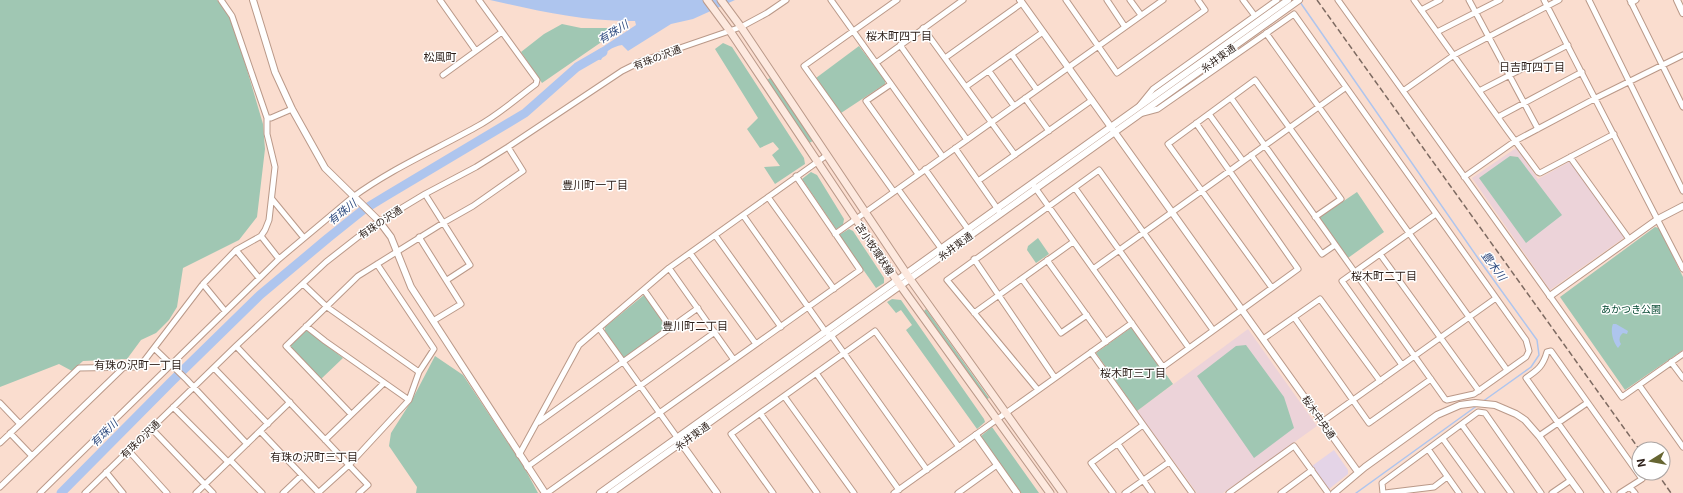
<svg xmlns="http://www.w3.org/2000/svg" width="1683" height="493" font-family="Inter,'Noto Sans JP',sans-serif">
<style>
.education{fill:#ecd3d9}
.medical{fill:#e4d4e7}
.green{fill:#a0c7b3}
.water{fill:#aec5ee}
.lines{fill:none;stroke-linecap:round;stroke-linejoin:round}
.stream{stroke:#aec5ee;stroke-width:1.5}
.river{stroke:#aec5ee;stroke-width:9}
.minor-casing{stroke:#ba9989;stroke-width:7}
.tertiary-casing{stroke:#ba9989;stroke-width:8}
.secondary-casing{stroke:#ba9989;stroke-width:9}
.minor{stroke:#fff;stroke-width:5}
.tertiary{stroke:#fff;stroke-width:6}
.secondary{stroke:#fde9df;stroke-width:7}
.rail{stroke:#7d6a61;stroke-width:1.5;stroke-dasharray:6 3;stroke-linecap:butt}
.labels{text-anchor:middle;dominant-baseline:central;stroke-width:3;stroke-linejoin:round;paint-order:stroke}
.street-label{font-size:10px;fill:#2c1f19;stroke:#fff}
.park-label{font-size:10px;fill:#044831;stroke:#fff}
.water-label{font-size:11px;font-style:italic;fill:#314d81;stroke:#fff}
.neighbourhood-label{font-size:11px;fill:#2c1f19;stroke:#fff}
</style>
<rect width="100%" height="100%" fill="#faddcf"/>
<path class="education" d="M1516 148 1538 179 1571 161 1625 237 1550 290 1472 178Z
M1248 329 1317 426 1223 493H1197L1137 411Z"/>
<path class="medical" d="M1334 450 1348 470V474L1329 489 1312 466Z"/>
<path class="green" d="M0 0H217L229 14 243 56 263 124 265 149 257 217 239 240 183 268 177 307 169 320 156 333 141 340 127 359 83 361 72 371 59 364 0 387Z
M562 24 581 28H613L615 35 600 43 542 83 521 52 544 34Z
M723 43 732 47 804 158 805 164 775 184 764 167 780 166 772 155 779 149 773 142 760 148 747 129 758 118 715 49Z
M859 46 885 80V84L841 113 816 78Z
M770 78 813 141 809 143 767 80Z
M1510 156 1518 157 1562 215 1526 243 1479 178Z
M811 172 817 175 844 219 843 225 836 229 802 179Z
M1357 192 1384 232 1348 258 1320 219V217Z
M1655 227 1659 228 1683 277V350L1625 390 1560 297Z
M849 229 853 231 884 278V283L876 288 839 235Z
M1038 238 1049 254 1036 263 1027 250 1028 246Z
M644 295 666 326V328L625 358 623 357 605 331V327Z
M892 299 901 300 984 419 985 422 977 429 906 330 912 325 901 310 896 313 887 302Z
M926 309 989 398 987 399 924 311Z
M1132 327 1173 384 1137 411 1096 353Z
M304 331H308L343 358 321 379 291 347V345Z
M1246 345 1284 397 1294 428 1254 458 1197 376 1236 346Z
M435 356 463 375 524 467 538 493H416L417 487 389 446 391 433 412 400Z
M992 427 1039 493H1021L981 436Z"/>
<path class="water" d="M490 0H735L693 19 671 24 628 51 622 45C612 47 605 51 601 60L595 59 592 54 636 25 635 21C585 22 538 11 490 0Z
M1613 324H1616L1628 331 1627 334 1623 333C1620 335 1618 340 1621 344L1618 348C1613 342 1610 331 1613 324Z"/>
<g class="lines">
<path class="stream" d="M1300 2 1480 261 1537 340 1539 355 1531 367 1482 402
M1356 493 1478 405"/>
<path class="river" d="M61 493 171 382 260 295 328 238 363 210 386 196 525 113 577 67 603 52"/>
<defs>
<path id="minor" d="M440 0 476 51
M831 0 943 157
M1066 0 1117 73 1205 10 1198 0
M1107 0 1125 27
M1130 0 1141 15
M1243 0 1255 16
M1338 0 1622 397 1683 354
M1414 0 1507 130 1538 172 1540 173 1614 134
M1469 0 1538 129
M1544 0 1683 269
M1589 0 1683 191
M1630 0 1683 107
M1631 3 1636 0
M1421 10 1440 0
M923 28 1015 155
M1437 32 1500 0
M1266 33 1507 370
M900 45 967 140
M1012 55 1037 90
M945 58 1022 3
M876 63 963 0
M989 71 1014 106
M443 75 502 32
M891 84 866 101 918 174
M967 86 1043 32
M1403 91 1454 55 1559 0
M1479 91 1568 45
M1025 98 1049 131
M1140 105 1153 89 1277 0
M1143 113 1158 109 1294 14 1526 340 1529 351 1526 357 1474 394 1447 400 1445 399 1231 98
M1209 114 1243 161
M1498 117 1582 72
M267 118H271L292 109
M955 148 999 211
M1251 155 1322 254 1335 245
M1570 157 1629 239
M925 169 970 232
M1464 177 1515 141 1596 98 1683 55
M978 181 1092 100
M1034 186 1163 367 1298 269 1196 123
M1075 188 1189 348
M898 189 943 251
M894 192 804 66 897 0
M425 194 470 265 447 280
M768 197 834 289
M272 199 304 238
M743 215 825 331 831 335 927 470
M835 234 1163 0
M715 235 781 327
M261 236 279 259
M419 237 461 304 433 321
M236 250 259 278
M690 253 756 344
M1380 254 1479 391
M974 259 1055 378
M1047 260 1106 342
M669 268 734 360
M1093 269 1345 88
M1022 279 1061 333 1087 315
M203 284 225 311
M303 284 327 307 419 372
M1272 288 1168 144 1255 80 1341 199 1315 217
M644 290 670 327
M974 313 1073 242
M1294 317 1369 423 1431 379
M306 326 325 341 409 400
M599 328 679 440
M1263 339 1320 299 1380 381
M236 346 368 485 359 493
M154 348 187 380 247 444
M1091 352 1192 493
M1671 362 1683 378
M1402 365 1342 281 1436 214
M214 368 268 424
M816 373 899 490
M1639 385 1683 447
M1038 390 947 280 1099 170 1213 330
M784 396 854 493
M0 403 20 424
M173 407 228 462
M760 413 817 493
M351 414 286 346 358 276 443 223 473 206 523 171 508 147
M539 422 698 308
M1322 422 1496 298
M1462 425 1511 493
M151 428 213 493
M260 431 319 493
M10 433 32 456
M1539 436 1587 403
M1443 439 1482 493
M325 440 384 383
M0 443 79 368 138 367 141 365 203 284 236 250 261 236 265 230 269 220 275 167 267 134V118L232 16 221 0
M1118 444 1152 493
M1428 449 1459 493
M128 450 167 493
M519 455 579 345 669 268 827 155
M230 460 262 493
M527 467 715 332
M106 472 123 493
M0 487 123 368
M1630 487 1635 493
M40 493 279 259 353 197C391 169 435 150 476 127 497 116 517 98 536 84L537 80 479 0
M85 493 236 346 326 262 372 226 425 194 476 167 508 147 622 71 642 61 741 27 767 13 786 0
M196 493 290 402
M283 493 302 475
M318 493 349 465 409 400 419 372 434 349 377 264
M547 493 860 270 796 176
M773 493 731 434 875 331 959 447
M894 493 1132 323
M958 493 997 465
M1113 493 1091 463 1143 425
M1125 493 1169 462
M1229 493 1294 446 1328 493
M1281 493 1312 470
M1383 493 1382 483 1478 412 1485 413 1541 493
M1385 493 1434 487 1447 477
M1552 493 1571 480
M1608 493 1526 378C1538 370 1543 366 1547 352L1551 351 1642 479 1620 493"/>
<path id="tertiary" d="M253 0 275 72 292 109 325 168 379 221 391 237 411 287 545 493
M1020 0 1358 472
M1677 0 1683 13
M1550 296 1658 219 1683 206
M976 435 1017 493
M681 443 717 493
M600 493 1288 0
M611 493 1299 0
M1334 493 1365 467 1437 415 1460 405 1475 403 1495 405 1516 414 1525 420 1539 436 1580 493"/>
<path id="secondary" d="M707 0 730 31 900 285 1050 493
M721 0 741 27 910 279 1063 493"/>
</defs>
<use href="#minor" class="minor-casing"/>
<use href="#tertiary" class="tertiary-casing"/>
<use href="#secondary" class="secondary-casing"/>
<use href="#minor" class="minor"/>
<use href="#tertiary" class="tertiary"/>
<use href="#secondary" class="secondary"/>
<path class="rail" d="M1317 0 1639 449
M1657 473 1671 493"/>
</g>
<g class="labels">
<g class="street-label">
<text transform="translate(657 57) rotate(-21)">有珠の沢通</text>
<text transform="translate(1218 58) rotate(-36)">糸井東通</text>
<text transform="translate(380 222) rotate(-34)">有珠の沢通</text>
<text transform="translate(955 246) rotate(-36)">糸井東通</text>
<text transform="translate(875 249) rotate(56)">苫小牧環状線</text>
<text transform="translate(1319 417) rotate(55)">桜木中央通</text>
<text transform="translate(692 436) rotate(-36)">糸井東通</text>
<text transform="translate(140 439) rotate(-44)">有珠の沢通</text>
</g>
<g class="park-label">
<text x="1631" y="309">あかつき公園</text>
</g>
<g class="water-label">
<text transform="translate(613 32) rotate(-31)">有珠川</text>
<text transform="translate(342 212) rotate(-39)">有珠川</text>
<text transform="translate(1494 266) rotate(54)">豊木川</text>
<text transform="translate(104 433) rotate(-45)">有珠川</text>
</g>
<g class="neighbourhood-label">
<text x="899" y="36">桜木町四丁目</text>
<text x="440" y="57">松風町</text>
<text x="1532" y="67">日吉町四丁目</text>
<text x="595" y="185">豊川町一丁目</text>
<text x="1384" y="276">桜木町二丁目</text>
<text x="695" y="326">豊川町二丁目</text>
<text x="138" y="365">有珠の沢町一丁目</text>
<text x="1133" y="373">桜木町三丁目</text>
<text x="314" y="457">有珠の沢町三丁目</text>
</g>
</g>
<g transform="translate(1651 461) rotate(259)"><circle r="19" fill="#ffffff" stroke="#aba5a3"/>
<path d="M0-3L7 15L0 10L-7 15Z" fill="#666532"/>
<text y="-6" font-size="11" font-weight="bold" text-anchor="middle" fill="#2c1f19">N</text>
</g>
</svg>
